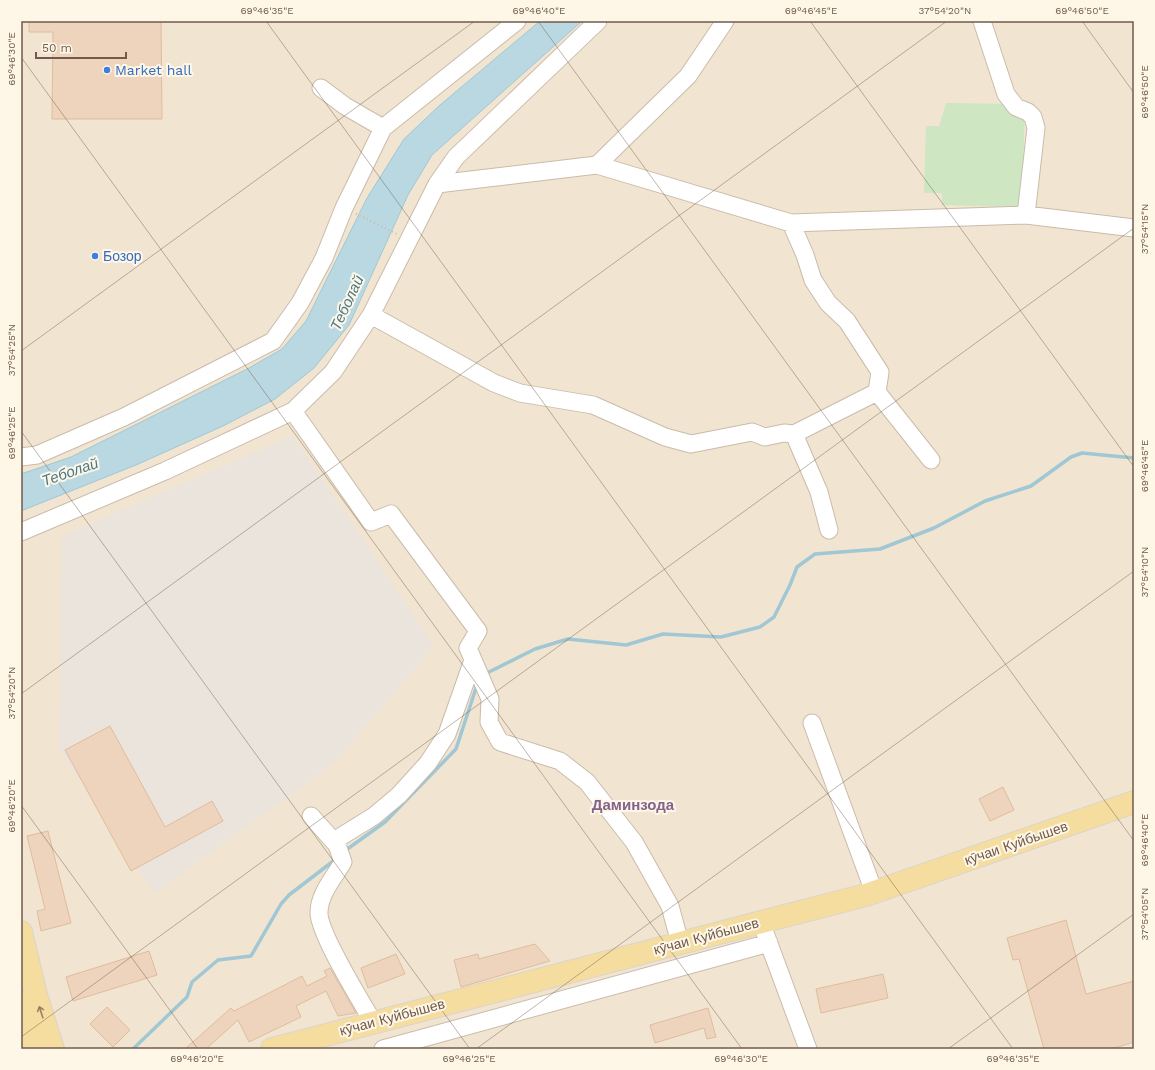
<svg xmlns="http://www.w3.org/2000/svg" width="1155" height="1070" font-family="'Work Sans',sans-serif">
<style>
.residential{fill:#f1e5d1}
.industrial{fill:#eae4dd}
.green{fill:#cee6c2}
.water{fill:#b9d8e2;stroke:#a0c7d3}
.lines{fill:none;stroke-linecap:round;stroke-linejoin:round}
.stream{stroke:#a0c7d3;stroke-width:3.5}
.building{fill:#eed4bc;stroke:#dfbc9e}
.minor-casing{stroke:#cabbaa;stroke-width:19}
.major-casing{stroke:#dad4d0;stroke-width:24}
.path{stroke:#d2b8a0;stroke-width:2;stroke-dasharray:1 3;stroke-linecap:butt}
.minor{stroke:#fff;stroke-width:17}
.major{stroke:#f5dc9f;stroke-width:22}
.oneway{stroke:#988264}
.ticks{fill:none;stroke:#705b4b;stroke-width:1;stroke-opacity:0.45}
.shop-dot{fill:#3f7fe0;stroke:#fef7e8;stroke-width:1.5}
.labels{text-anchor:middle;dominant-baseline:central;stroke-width:4;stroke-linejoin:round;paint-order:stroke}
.shop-label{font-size:14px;fill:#366cbe;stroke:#fef7e8;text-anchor:start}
.street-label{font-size:14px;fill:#705b4b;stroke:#fef7e8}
.water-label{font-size:15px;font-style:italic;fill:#4a7889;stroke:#fef7e8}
.neighbourhood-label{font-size:15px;font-weight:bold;fill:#82638c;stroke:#fef7e8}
.neatline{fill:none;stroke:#705b4b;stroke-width:1.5}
.ticks-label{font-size:10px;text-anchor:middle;fill:#705b4b}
</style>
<rect width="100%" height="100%" fill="#faf3e2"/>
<path class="residential" d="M21 21H1134V1049H21Z"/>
<path class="industrial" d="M293 436 434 646 334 763 155 893 59 749 62 536Z"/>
<path class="green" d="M946 103 1025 104 1022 207 942 205V193H924L926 126H939Z"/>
<path class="water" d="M540 21H582L432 155 408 195 349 325 314 368 275 399 223 426 136 465 21 511V474L71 457 249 368 282 349 306 321 367 198 404 139 440 105Z"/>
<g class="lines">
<path class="stream" d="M485 674 535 649 568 639 626 645 663 634 721 637 760 627 774 617 790 585 797 567 815 554 880 549 934 528 985 501 1031 486 1071 457 1082 453 1134 458
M346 850 385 822 456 749 477 685
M133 1049 187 997 192 982 218 960 251 956 281 904 289 895 336 859"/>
</g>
<path class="building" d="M29 21H161L162 119H52L53 32H29Z
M110 726 165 827 212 801 223 821 131 871 65 750Z
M1003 787 1014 810 990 821 979 799Z
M48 831 71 923 41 931 37 911 45 909 27 836Z
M1066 920 1086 994 1134 981V1042L1111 1049H1044L1019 959 1013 960 1007 938Z
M535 944 550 961 461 987 454 960 478 954 479 959Z
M149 951 157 975 73 1001 66 977Z
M396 954 405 974 368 988 361 968Z
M330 968 356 1013 338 1016 326 991 296 1006 301 1017 249 1042 238 1020 206 1049H185L231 1008 234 1011 302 976 307 986 327 976 324 971Z
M883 974 888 998 821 1013 816 989Z
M107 1007 130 1030 113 1047 90 1024Z
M708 1008 716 1037 707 1039 704 1028 655 1043 650 1025Z"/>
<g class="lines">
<defs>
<path id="minor" d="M982 21 1006 94 1016 107 1028 112 1033 117 1036 128 1026 215
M321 88 345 106 383 128
M597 165 791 223 1026 215 1134 228
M437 184 456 157 598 21
M791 223 805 255 813 280 828 303 847 321 880 372 877 392 931 460
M371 315 494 383 520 393 593 405 665 437 691 444 752 432 765 437 784 433 794 434 877 392
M293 411 371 522 391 514 478 631 468 648 490 699 489 722 500 742 560 761 587 782 634 842 670 906 680 943
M794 434 819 492 829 530
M21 457 37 455 124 417 273 341 300 303 324 258 344 208 383 128 517 21
M21 532 165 471 293 411 333 372 371 315 437 184 597 165 688 76 725 21
M812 723 874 892
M311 816 337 845
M765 933 808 1049
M373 1022C361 1001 318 932 319 912 319 894 335 876 343 862L337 845V839L374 816 399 795 428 763 447 734 473 660
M383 1049 769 943"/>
<path id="major" d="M21 932 36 995 53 1049
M21 1003 35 1049
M272 1049 866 895 1134 802"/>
</defs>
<use href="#minor" class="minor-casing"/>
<use href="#major" class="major-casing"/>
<path class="path" d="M356 214 397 234"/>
<use href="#minor" class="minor"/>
<use href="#major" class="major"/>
</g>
<defs><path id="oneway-shaft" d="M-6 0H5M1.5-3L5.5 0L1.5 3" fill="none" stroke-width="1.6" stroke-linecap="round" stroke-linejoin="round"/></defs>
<use class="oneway" href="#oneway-shaft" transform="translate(41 1012) rotate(-108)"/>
<path class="ticks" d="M266 21 1013 1049M538 21 1134 841M810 21 1134 467M1082 21 1134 93M21 57 742 1049M21 351 475 21M21 431 470 1049M21 694 947 21M21 805 198 1049M21 1037 1134 228M476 1049 1134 571M948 1049 1134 914"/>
<g class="shop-dot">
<circle cx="107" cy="70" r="4"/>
<circle cx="95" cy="256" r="4"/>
</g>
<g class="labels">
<g class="shop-label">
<text x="115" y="70">Market hall</text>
<text x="103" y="256">Бозор</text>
</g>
<g class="street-label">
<text transform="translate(1016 843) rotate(-19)">кӯчаи Куйбышев</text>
<text transform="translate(706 936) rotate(-15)">кӯчаи Куйбышев</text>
<text transform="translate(392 1017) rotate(-15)">кӯчаи Куйбышев</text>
</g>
<g class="water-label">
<text transform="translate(347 303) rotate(-65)">Теболай</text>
<text transform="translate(70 472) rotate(-19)">Теболай</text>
</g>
<g class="neighbourhood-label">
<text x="633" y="805">Даминзода</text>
</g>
</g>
<rect width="1155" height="1070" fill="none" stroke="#fef7e8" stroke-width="44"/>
<path d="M36 52v6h90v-6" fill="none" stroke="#705b4b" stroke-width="2"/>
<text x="42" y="52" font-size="12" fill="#705b4b" stroke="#fef7e8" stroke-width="3" paint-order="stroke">50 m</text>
<rect x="22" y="22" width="1111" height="1026" class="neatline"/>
<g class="ticks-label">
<text x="267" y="14">69°46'35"E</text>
<text x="539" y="14">69°46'40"E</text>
<text x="811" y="14">69°46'45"E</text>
<text x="945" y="14">37°54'20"N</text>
<text x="1082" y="14">69°46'50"E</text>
<text transform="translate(11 59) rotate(-90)" y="4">69°46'30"E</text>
<text transform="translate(1144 92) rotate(-90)" y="4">69°46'50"E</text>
<text transform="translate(1144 229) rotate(-90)" y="4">37°54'15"N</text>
<text transform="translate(11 350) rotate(-90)" y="4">37°54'25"N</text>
<text transform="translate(11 433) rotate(-90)" y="4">69°46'25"E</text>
<text transform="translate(1144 466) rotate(-90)" y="4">69°46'45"E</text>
<text transform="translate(1144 572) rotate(-90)" y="4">37°54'10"N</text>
<text transform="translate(11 693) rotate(-90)" y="4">37°54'20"N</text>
<text transform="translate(11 806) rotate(-90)" y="4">69°46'20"E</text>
<text transform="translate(1144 840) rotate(-90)" y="4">69°46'40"E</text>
<text transform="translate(1144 914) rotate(-90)" y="4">37°54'05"N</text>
<text x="197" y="1062">69°46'20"E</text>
<text x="469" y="1062">69°46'25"E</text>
<text x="741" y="1062">69°46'30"E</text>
<text x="1013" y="1062">69°46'35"E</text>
</g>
</svg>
